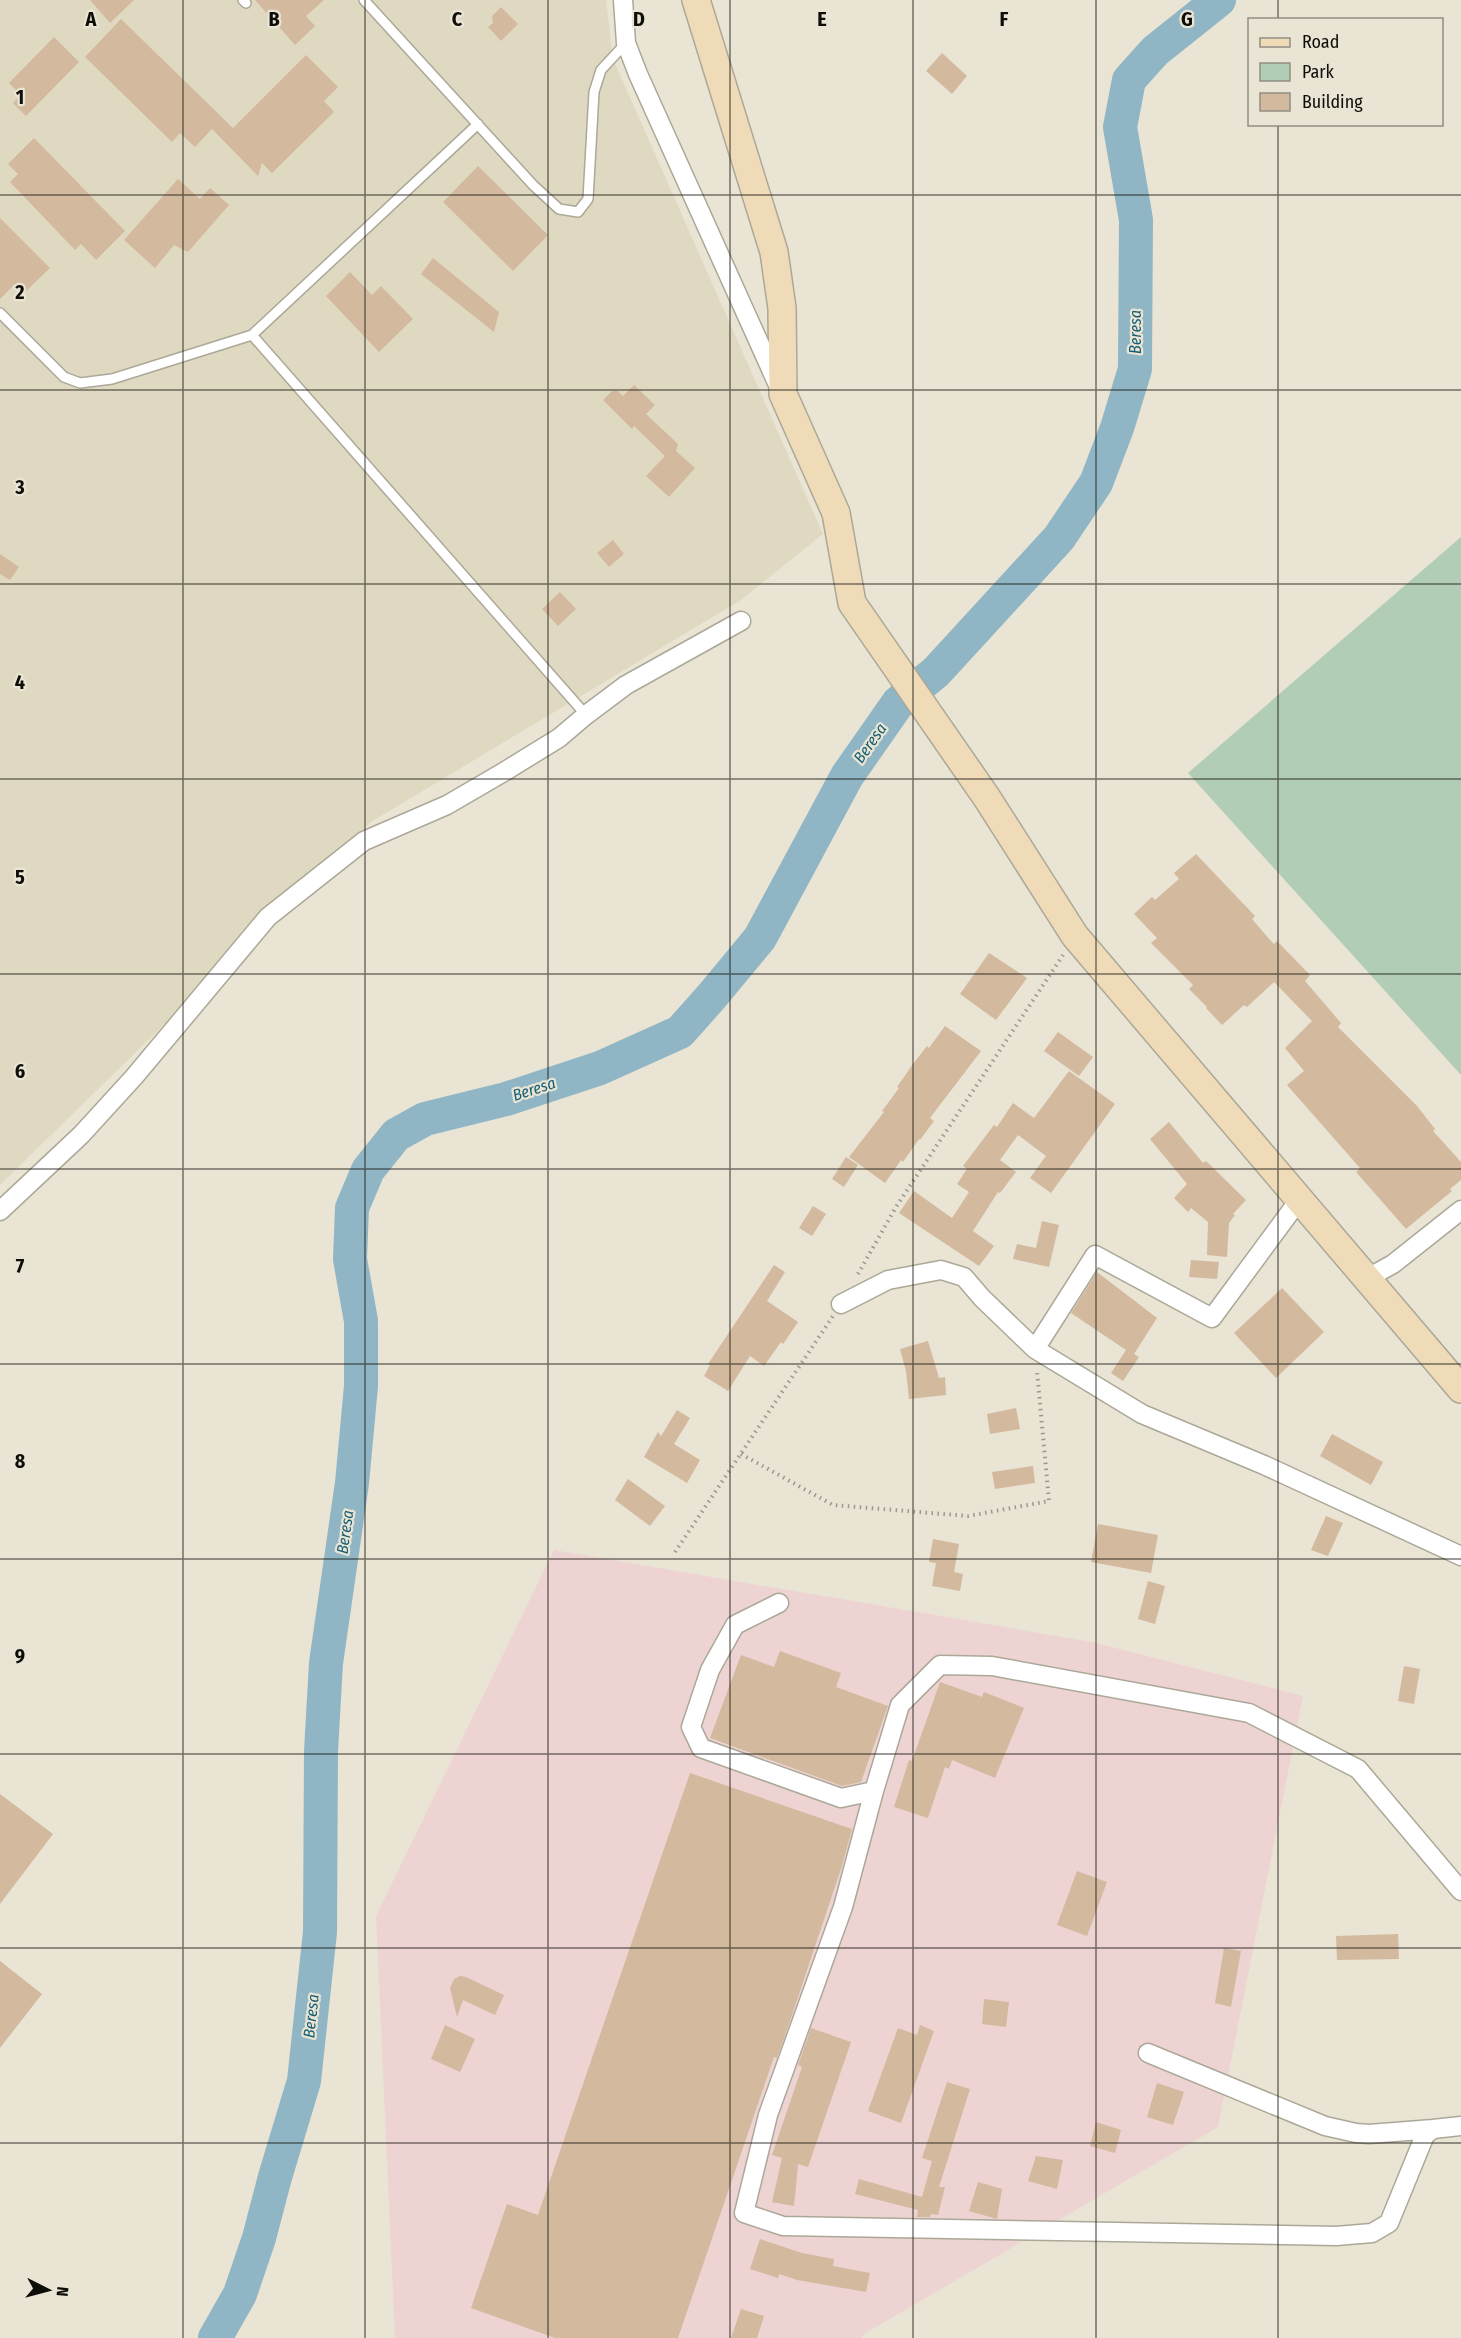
<svg xmlns="http://www.w3.org/2000/svg" width="1461" height="2338" font-family="'Fira Sans Condensed',sans-serif">
<style>
.industrial{fill:#eed3d3}
.built{fill:#e0d9c2}
.green{fill:#b1cdb6}
.lines{fill:none;stroke-linecap:round;stroke-linejoin:round}
.river{stroke:#90b6c5;stroke-width:34}
.building{fill:#d3b99e}
.lane-casing{stroke:#aca898;stroke-width:12}
.street-casing{stroke:#aca898;stroke-width:21}
.secondary-casing{stroke:#aca898;stroke-width:30}
.path{stroke:#9c988c;stroke-width:4;stroke-dasharray:1.5 4.5;stroke-linecap:butt}
.lane{stroke:#fff;stroke-width:9}
.street{stroke:#fff;stroke-width:18}
.secondary{stroke:#f0dbb9;stroke-width:27}
.grid{fill:none;stroke:#0e0d08;stroke-width:1.5;stroke-opacity:0.55}
.labels{text-anchor:middle;dominant-baseline:central;stroke-width:4.5;stroke-linejoin:round;paint-order:stroke}
.water-label{font-size:16px;font-style:italic;fill:#135e74;stroke:#e9e4d4}
.grid-label{font-size:20px;text-anchor:middle;font-weight:bold;fill:#0e0d08;stroke:#e9e4d4;stroke-width:4.5;stroke-linejoin:round;paint-order:stroke}
</style>
<rect width="100%" height="100%" fill="#e9e4d4"/>
<path class="industrial" d="M554 1550 1092 1642 1303 1696 1218 2127 864 2334 862 2338H395L376 1916Z"/>
<path class="built" d="M0 0H606L613 59 823 534 741 600 371 822 0 1185Z"/>
<path class="green" d="M1461 537V1075L1188 773Z"/>
<g class="lines">
<path class="river" d="M215 2338 240 2294 259 2238 275 2177 304 2081 320 1932 321 1751 326 1663 352 1483 361 1386V1321L350 1259 352 1208 368 1170 396 1135 425 1119 506 1099 600 1068 680 1032 712 996 760 938 847 776 898 703 936 672 1059 538 1096 483 1117 428 1135 369 1136 220 1120 127 1129 80 1155 51 1219 0"/>
</g>
<path class="building" d="M90 0H134L110 23Z
M255 0H324L306 16 315 26 295 45Z
M501 7 518 24 501 41 488 27 493 23 492 16Z
M121 19 233 128 306 55 338 87 324 101 334 112 272 173 262 163 258 176 212 129 195 147 180 133 172 142 85 57Z
M54 37 79 62 26 116 13 103 21 95 9 83Z
M942 53 967 76 952 94 926 71Z
M34 138 125 231 96 260 81 244 75 250 10 182 18 174 8 164Z
M478 166 548 235 513 271 443 202Z
M178 179 200 199 210 188 229 205 188 252 174 245 155 268 124 240Z
M0 218 50 268 23 294 14 285 0 299Z
M433 258 499 312 494 332 421 274Z
M350 272 372 295 381 286 413 319 379 352 326 296Z
M634 385 655 405 646 414 678 444 676 451 695 468 669 497 646 476 665 456 634 426 632 429 603 400 612 391H618L623 396Z
M613 540 624 554 609 567 597 553Z
M0 554 19 567 10 580 0 574Z
M560 592 576 609 558 626 542 609Z
M1196 854 1255 916 1252 919 1270 940 1274 944 1277 941 1310 975 1305 981 1341 1023 1338 1027 1417 1106 1435 1129 1433 1131 1461 1162V1180L1450 1189 1452 1191 1406 1229 1356 1172 1360 1168 1287 1085 1304 1071 1285 1048 1312 1021 1274 982 1247 1007 1244 1005 1222 1025 1206 1008 1207 1007 1189 989 1193 985 1151 943 1157 938 1134 914 1152 897 1155 900 1179 879 1174 873Z
M989 953 1027 978 996 1020 960 994Z
M945 1026 981 1051 930 1118 934 1121 920 1140 919 1139 903 1162 901 1160 885 1183 849 1157 884 1112 882 1111 899 1088 897 1087 913 1064 927 1046 929 1048Z
M1058 1032 1093 1057 1079 1076 1044 1051Z
M1069 1071 1115 1104 1051 1193 1030 1178 1046 1156 1018 1135 1000 1160 1016 1172 1000 1193 998 1192 973 1231 994 1246 979 1266 899 1213 914 1191 952 1218 969 1192 957 1184 967 1169 963 1166 994 1125 997 1127 1013 1103 1034 1118Z
M1169 1122 1203 1163 1206 1161 1246 1200 1233 1214 1235 1215 1229 1223 1227 1257 1207 1255 1208 1222 1191 1208 1188 1212 1174 1198 1187 1184 1150 1139Z
M846 1157 858 1165 844 1187 832 1179Z
M813 1206 826 1214 812 1236 799 1228Z
M1042 1221 1059 1225 1049 1267 1013 1259 1017 1244 1036 1248Z
M1191 1260 1219 1262 1217 1279 1189 1277Z
M774 1265 785 1272 767 1301 798 1322 783 1344 781 1342 764 1366 750 1356 728 1391 704 1376 710 1365 708 1364Z
M1097 1272 1157 1318 1134 1354 1139 1357 1123 1381 1111 1373 1126 1350 1071 1313Z
M1282 1288 1324 1332 1276 1378 1234 1333Z
M928 1341 939 1378 945 1377 946 1395 909 1399 906 1371 900 1349Z
M1016 1408 1020 1429 990 1434 987 1414Z
M677 1410 690 1418 674 1444 700 1460 687 1483 644 1457 658 1432 661 1436Z
M1332 1434 1383 1462 1371 1485 1320 1456Z
M1033 1466 1035 1483 995 1489 992 1472Z
M628 1479 665 1506 650 1526 615 1500Z
M1326 1516 1343 1523 1328 1556 1311 1550Z
M1098 1524 1158 1535 1151 1573 1091 1562Z
M933 1539 959 1544 954 1572 963 1574 960 1591 932 1586 936 1563 929 1562Z
M1148 1581 1165 1586 1155 1624 1138 1619Z
M780 1651 841 1673 836 1687 888 1706 861 1782 842 1786 710 1738 741 1655 774 1667Z
M1404 1666 1420 1669 1414 1704 1398 1701Z
M940 1682 982 1697 984 1692 1024 1708 995 1778 952 1760 949 1769 945 1767 928 1818 894 1807 909 1760 912 1761Z
M690 1773 852 1829 842 1866 790 2021 777 2058 774 2057 678 2338H555L471 2308 507 2204 538 2215Z
M0 1794 53 1834 0 1904Z
M1077 1871 1107 1882 1087 1936 1057 1925Z
M1398 1934 1399 1959 1337 1960 1336 1936Z
M1224 1948 1241 1951 1231 2007 1215 2003Z
M0 1961 42 1994 0 2048Z
M460 1976 466 1977 504 1995 495 2015 463 2000 457 2017 450 1988 454 1979Z
M984 1999 1009 2002 1006 2027 982 2024Z
M445 2025 475 2039 460 2072 431 2059Z
M920 2025 934 2031 901 2123 868 2111 898 2028 917 2035Z
M811 2028 851 2042 808 2167 798 2164 794 2206 772 2202 782 2158 772 2155 802 2067 798 2065Z
M947 2082 970 2089 939 2187H945L938 2215 931 2214 930 2217H917L918 2210 855 2194 859 2179 922 2197 932 2161 922 2158Z
M1157 2083 1184 2092 1173 2125 1147 2117Z
M1096 2122 1121 2130 1115 2153 1090 2146Z
M1036 2156 1063 2160 1057 2189 1028 2181Z
M978 2182 1002 2189 997 2219 969 2211Z
M760 2239 802 2253 834 2259 833 2266 870 2273 866 2292 797 2280 779 2274 778 2278 750 2269Z
M741 2309 764 2316 757 2338H731Z"/>
<g class="lines">
<defs>
<path id="lane" d="M243 0 246 3
M364 0 533 185 559 209 578 212 588 199 594 92 601 70 626 43
M478 124 252 335 586 715
M0 313 64 377 80 383 112 379 252 335"/>
<path id="street" d="M623 0 626 43 638 74 779 387
M0 1211 81 1135 134 1077 268 917 364 841 447 805 502 773 559 738 586 715 626 685 741 621
M1366 1279 1393 1264 1461 1210
M841 1304 888 1280 941 1270 964 1277 982 1298 1035 1349 1142 1414 1264 1465 1461 1556
M1035 1349 1095 1255 1212 1318 1299 1200
M779 1603 735 1625 710 1670 691 1727 701 1748 841 1798 874 1791
M1461 1891 1358 1769 1249 1713 992 1666 940 1665 900 1705 874 1791 843 1907 768 2115 744 2213 783 2226 1336 2236 1372 2233 1389 2223 1425 2135 1433 2129 1461 2126
M1148 2053 1325 2126 1356 2133 1369 2134 1433 2129"/>
<path id="secondary" d="M696 0 774 252 782 308 783 394 836 513 852 603 987 798 1075 936 1461 1389"/>
</defs>
<use href="#lane" class="lane-casing"/>
<use href="#street" class="street-casing"/>
<use href="#secondary" class="secondary-casing"/>
<path class="path" d="M858 1274 896 1207 1063 955
M741 1454 833 1505 968 1516 1049 1501 1037 1371
M675 1552 833 1316"/>
<use href="#lane" class="lane"/>
<use href="#street" class="street"/>
<use href="#secondary" class="secondary"/>
</g>
<path class="grid" d="M183 0V2338M365 0V2338M548 0V2338M730 0V2338M913 0V2338M1096 0V2338M1278 0V20M1278 124V2338M0 195H1461M0 390H1461M0 584H1461M0 779H1461M0 974H1461M0 1169H1461M0 1364H1461M0 1559H1461M0 1754H1461M0 1948H1461M0 2143H1461"/>
<g class="labels">
<g class="water-label">
<text transform="translate(1135 332) rotate(-90)">Beresa</text>
<text transform="translate(870 743) rotate(-55)">Beresa</text>
<text transform="translate(534 1089) rotate(-18)">Beresa</text>
<text transform="translate(345 1532) rotate(-82)">Beresa</text>
<text transform="translate(311 2016) rotate(-84)">Beresa</text>
</g>
</g>
<g class="grid-label">
<text x="91" y="26">A</text>
<text x="274" y="26">B</text>
<text x="457" y="26">C</text>
<text x="639" y="26">D</text>
<text x="822" y="26">E</text>
<text x="1004" y="26">F</text>
<text x="1187" y="26">G</text>
<text x="20" y="104">1</text>
<text x="20" y="299">2</text>
<text x="20" y="494">3</text>
<text x="20" y="689">4</text>
<text x="20" y="884">5</text>
<text x="20" y="1078">6</text>
<text x="20" y="1273">7</text>
<text x="20" y="1468">8</text>
<text x="20" y="1663">9</text>
</g>
<rect x="1248" y="18" width="195" height="108" fill="#e9e4d4" stroke="#918e82" stroke-width="1.5"/>
<rect x="1260" y="38" width="30" height="9" fill="#f0dbb9" stroke="#918e82" stroke-width="1.5"/>
<text x="1302" y="48" font-size="18" fill="#0e0d08">Road</text>
<rect x="1260" y="63" width="30" height="18" fill="#b1cdb6" stroke="#918e82" stroke-width="1.5"/>
<text x="1302" y="78" font-size="18" fill="#0e0d08">Park</text>
<rect x="1260" y="93" width="30" height="18" fill="#d3b99e" stroke="#918e82" stroke-width="1.5"/>
<text x="1302" y="108" font-size="18" fill="#0e0d08">Building</text>
<g transform="translate(48 2290) rotate(96)" stroke="#e9e4d4" stroke-width="4.5" paint-order="stroke">
<path d="M0-4.5L10 22L0 15L-10 22Z" fill="#0e0d08"/>
<text y="-9" font-size="16" font-weight="bold" text-anchor="middle" fill="#0e0d08">N</text>
</g>
</svg>
